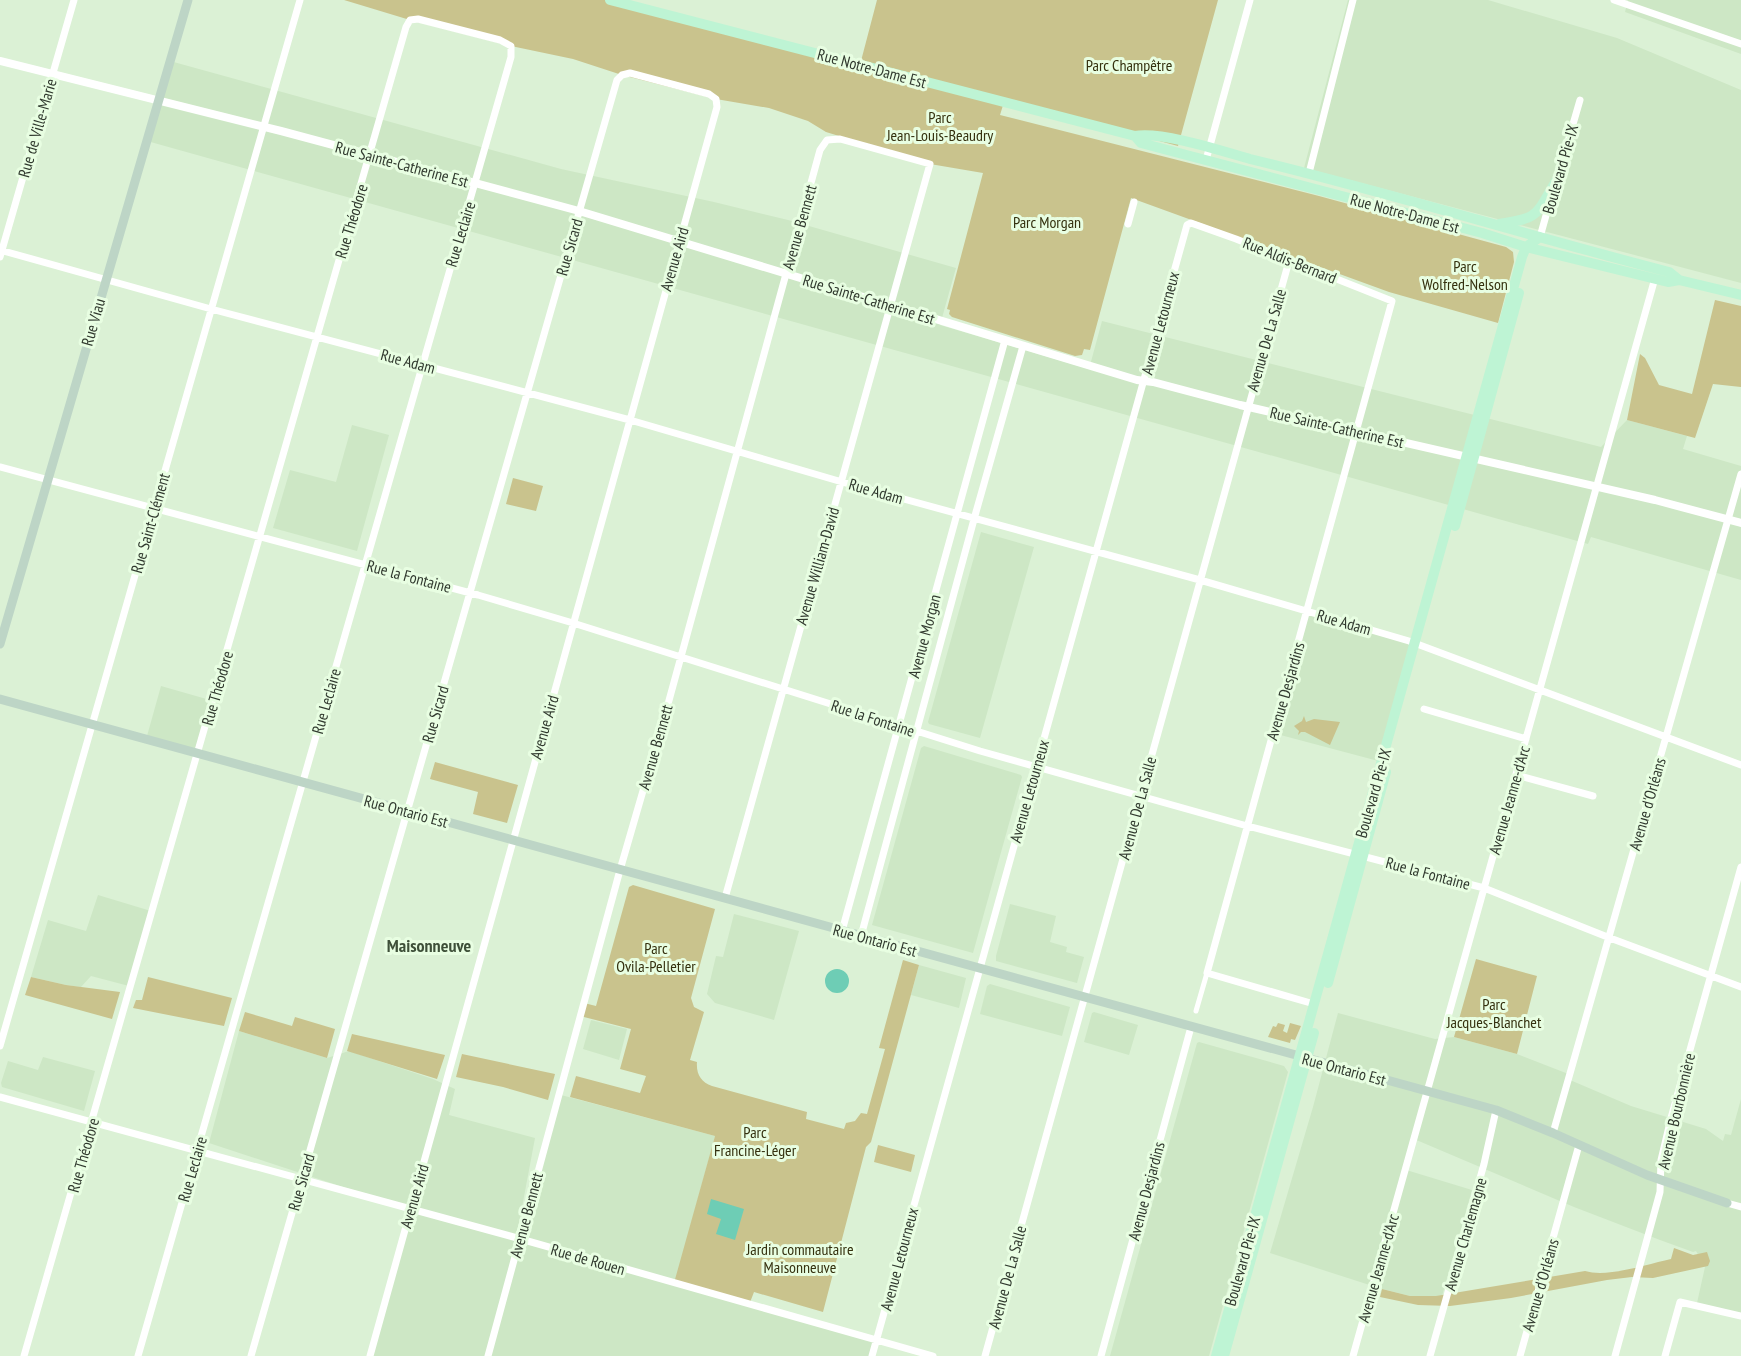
<svg xmlns="http://www.w3.org/2000/svg" width="1741" height="1356" font-family="'PT Sans Narrow',sans-serif">
<style>
.built{fill:#cde7c5}
.green{fill:#c9c38d}
.water{fill:#6ecdb5}
.lines{fill:none;stroke-linecap:round;stroke-linejoin:round}
.pedestrian{stroke:#fff;stroke-width:5}
.minor{stroke:#fff;stroke-width:7}
.tertiary{stroke:#fff;stroke-width:8}
.secondary{stroke:#bdd5c6;stroke-width:9}
.primary{stroke:#bef4d4;stroke-width:10}
.labels{text-anchor:middle;dominant-baseline:central;stroke-width:6;stroke-linejoin:round;paint-order:stroke}
.park-label{font-size:16px;fill:#34300e;stroke:#e8fee2}
.street-label{font-size:16px;fill:#30392e;stroke:#e8fee2}
.neighbourhood-label{font-size:18px;font-weight:bold;fill:#3e5039;stroke:#e8fee2}
</style>
<rect width="100%" height="100%" fill="#dbf1d5"/>
<path class="built" d="M1348 0H1488L1617 38 1741 90V283L1304 168Z
M1628 0H1741V54L1625 12Z
M170 61 561 169 714 202 788 220 956 268 940 325 1089 369 1102 321 1601 447 1627 420 1687 436 1683 449 1741 466V580L1591 537 1588 544 147 141Z
M352 425 389 435 357 551 273 528 290 470 336 482Z
M981 532 1034 547 980 738 929 724 928 722Z
M1308 612 1415 643 1382 762 1273 733Z
M161 686 210 700 196 751 147 736Z
M924 746 1021 775 1022 777 973 953 872 925 921 748Z
M98 895 151 911 129 986 91 976 81 987 66 985 31 977 48 920 86 931Z
M1010 904 1056 916 1050 942 1067 947 1066 952 1084 957 1077 983 996 961V956Z
M734 914 799 931 774 1020 715 1003 707 994 716 956 723 957Z
M919 965 966 978 959 1008 911 995Z
M990 984 1070 1007 1062 1036 980 1014 987 986Z
M1094 1012 1138 1025 1129 1055 1084 1042 1092 1013Z
M1338 1013 1435 1039 1454 1037 1517 1054 1571 1075 1570 1080 1631 1106 1706 1129 1723 1141 1725 1134 1731 1135 1741 1099V1315L1697 1303 1705 1267 1696 1251 1693 1252 1660 1240 1574 1207 1414 1139 1403 1169 1472 1190 1442 1296H1410L1382 1289 1270 1253 1313 1107Z
M591 1020 627 1029 619 1060 583 1049Z
M239 1031 327 1058 349 1051 433 1079 455 1089 449 1115 535 1138 508 1282 561 1095 715 1136 675 1283 876 1341 872 1356H370L410 1209 209 1143Z
M1199 1042 1284 1066 1288 1072 1209 1356H1110L1197 1043Z
M43 1057 95 1071 84 1111 2 1087 1 1083 8 1061 38 1070Z"/>
<path class="green" d="M344 0H609L1004 102 1000 115 1319 196 1506 247 1513 252 1514 262 1498 323 1389 292 1131 198 1090 350 1084 349 1082 355 1075 356 952 317 949 314 950 310 947 309 983 173 930 164 826 132 808 121 769 108 716 99 622 75 573 59 511 46 410 20Z
M877 0H1218L1178 146 861 61Z
M1715 300 1741 306V387L1713 384 1695 438 1627 420 1640 354 1645 358 1659 385 1692 394Z
M513 478 543 486 536 511 506 504Z
M1304 716 1306 722 1314 719 1340 722 1330 745 1305 732H1301L1298 735 1299 731 1294 726 1302 721Z
M435 762 518 785 507 823 473 814 478 792 430 779Z
M633 885 715 909 691 998 694 1007 704 1012 690 1060 697 1062C696 1074 701 1082 712 1086L807 1112 806 1119 844 1129 846 1123 855 1121 861 1113 867 1114 885 1049 879 1048 903 960 919 965 871 1142 866 1147 823 1312 754 1292 749 1305 674 1283 715 1136 570 1097 576 1076 640 1093 646 1076 620 1069 631 1029 580 1016 584 1003 596 1006 629 887Z
M1476 959 1537 976 1517 1054 1454 1037Z
M31 977 66 985 120 992 112 1019 25 995Z
M148 977 232 998 224 1026 133 1008 136 1000H142Z
M245 1012 292 1026 295 1017 335 1029 327 1058 239 1031Z
M1278 1023 1285 1025 1283 1031 1287 1033 1290 1023 1301 1026 1295 1040 1291 1039 1290 1043 1268 1037 1273 1026 1276 1027Z
M352 1034 445 1055 437 1079 347 1051Z
M462 1054 555 1074 548 1100 503 1087 456 1077Z
M878 1145 915 1155 911 1172 874 1162Z
M1674 1248 1693 1255 1707 1252 1710 1261 1708 1266 1653 1278 1632 1277 1607 1280 1511 1298 1450 1306 1418 1305 1380 1297 1382 1289 1410 1296H1436L1585 1271C1608 1278 1647 1264 1671 1259Z"/>
<path class="water" d="M825 981a12 12 0 1 1 24 0a12 12 0 1 1-24 0Z
M711 1199 744 1209 735 1240 716 1234 721 1219 707 1214Z"/>
<g class="lines">
<path class="pedestrian" d="M1196 1011 1207 973"/>
<path class="minor" d="M1614 0 1741 44
M1206 160 1250 0
M1309 173 1353 0
M1556 183 1580 100
M1128 224 1134 202
M1540 237 1552 194
M0 250 211 309 630 420 849 484 1200 580 1409 641 1741 765
M0 257 74 0
M0 467 478 595 573 623 980 751 1240 824 1484 888 1610 938 1741 987
M1424 709 1526 739
M1516 775 1593 796
M842 931 1005 340
M861 936 976 512 1023 346
M0 1046 300 0
M0 1097 510 1236 933 1356
M1553 1133 1741 474
M1727 1203 1741 1207
M24 1356 406 27 410 20 418 19 500 40 511 46V57L138 1356
M251 1356 617 80 622 75 630 73 709 94 716 99 717 107 370 1356
M488 1356 620 870 665 715 820 150 827 140 840 139 930 164 725 898
M872 1356 1187 225 1191 223 1236 239 1392 301 1207 973 1314 1004
M985 1356 1289 261
M1101 1356 1191 1027
M1353 1356 1655 278
M1430 1356 1484 1164 1496 1110
M1520 1356 1579 1145
M1615 1356 1660 1192 1661 1160 1671 1118 1741 867
M1665 1356 1680 1302 1741 1316"/>
<path class="tertiary" d="M0 61 281 131 579 211 1137 380 1153 382 1240 405 1655 500 1741 523"/>
<path class="secondary" d="M0 644 188 0
M0 699 1496 1110 1553 1133 1647 1175 1727 1203"/>
<path class="primary" d="M610 0 1135 136C1161 131 1222 151 1250 159 1391 193 1529 236 1669 272L1679 280 1741 295
M1135 136 1141 143 1482 233 1526 247 1668 282 1679 280
M1499 224C1540 218 1535 216 1556 181
M1455 526 1519 293
M1328 983 1386 772
M1216 1356 1522 257 1526 247 1540 237
M1224 1356 1314 1033"/>
</g>
<g class="labels">
<g class="park-label">
<text x="1129" y="65">Parc Champêtre</text>
<text x="940" y="117">Parc<tspan x="940" dy="18">Jean-Louis-Beaudry</tspan></text>
<text x="1047" y="222">Parc Morgan</text>
<text x="1465" y="266">Parc<tspan x="1465" dy="18">Wolfred-Nelson</tspan></text>
<text x="656" y="948">Parc<tspan x="656" dy="18">Ovila-Pelletier</tspan></text>
<text x="1494" y="1004">Parc<tspan x="1494" dy="18">Jacques-Blanchet</tspan></text>
<text x="755" y="1132">Parc<tspan x="755" dy="18">Francine-Léger</tspan></text>
<text x="800" y="1249">Jardin commautaire<tspan x="800" dy="18">Maisonneuve</tspan></text>
</g>
<g class="street-label">
<text transform="translate(872 68) rotate(15)">Rue Notre-Dame Est</text>
<text transform="translate(37 128) rotate(-74)">Rue de Ville-Marie</text>
<text transform="translate(402 164) rotate(15)">Rue Sainte-Catherine Est</text>
<text transform="translate(1560 169) rotate(-74)">Boulevard Pie-IX</text>
<text transform="translate(1405 213) rotate(15)">Rue Notre-Dame Est</text>
<text transform="translate(351 221) rotate(-73)">Rue Théodore</text>
<text transform="translate(799 227) rotate(-74)">Avenue Bennett</text>
<text transform="translate(460 234) rotate(-73)">Rue Leclaire</text>
<text transform="translate(569 247) rotate(-74)">Rue Sicard</text>
<text transform="translate(674 259) rotate(-74)">Avenue Aird</text>
<text transform="translate(1290 260) rotate(22)">Rue Aldis-Bernard</text>
<text transform="translate(869 299) rotate(17)">Rue Sainte-Catherine Est</text>
<text transform="translate(93 322) rotate(-74)">Rue Viau</text>
<text transform="translate(1160 323) rotate(-75)">Avenue Letourneux</text>
<text transform="translate(1266 340) rotate(-74)">Avenue De La Salle</text>
<text transform="translate(408 361) rotate(15)">Rue Adam</text>
<text transform="translate(1337 427) rotate(13)">Rue Sainte-Catherine Est</text>
<text transform="translate(876 491) rotate(16)">Rue Adam</text>
<text transform="translate(150 523) rotate(-74)">Rue Saint-Clément</text>
<text transform="translate(817 566) rotate(-74)">Avenue William-David</text>
<text transform="translate(409 576) rotate(15)">Rue la Fontaine</text>
<text transform="translate(1344 622) rotate(16)">Rue Adam</text>
<text transform="translate(924 636) rotate(-75)">Avenue Morgan</text>
<text transform="translate(217 688) rotate(-74)">Rue Théodore</text>
<text transform="translate(1285 691) rotate(-74)">Avenue Desjardins</text>
<text transform="translate(326 701) rotate(-74)">Rue Leclaire</text>
<text transform="translate(435 714) rotate(-74)">Rue Sicard</text>
<text transform="translate(873 718) rotate(18)">Rue la Fontaine</text>
<text transform="translate(544 727) rotate(-74)">Avenue Aird</text>
<text transform="translate(655 747) rotate(-74)">Avenue Bennett</text>
<text transform="translate(1029 791) rotate(-74)">Avenue Letourneux</text>
<text transform="translate(1373 793) rotate(-74)">Boulevard Pie-IX</text>
<text transform="translate(1509 800) rotate(-74)">Avenue Jeanne-d'Arc</text>
<text transform="translate(1647 804) rotate(-74)">Avenue d'Orléans</text>
<text transform="translate(1137 808) rotate(-75)">Avenue De La Salle</text>
<text transform="translate(406 811) rotate(15)">Rue Ontario Est</text>
<text transform="translate(1428 873) rotate(15)">Rue la Fontaine</text>
<text transform="translate(875 940) rotate(15)">Rue Ontario Est</text>
<text transform="translate(1344 1069) rotate(15)">Rue Ontario Est</text>
<text transform="translate(1676 1111) rotate(-77)">Avenue Bourbonnière</text>
<text transform="translate(83 1155) rotate(-74)">Rue Théodore</text>
<text transform="translate(192 1169) rotate(-74)">Rue Leclaire</text>
<text transform="translate(301 1182) rotate(-74)">Rue Sicard</text>
<text transform="translate(1146 1191) rotate(-75)">Avenue Desjardins</text>
<text transform="translate(414 1196) rotate(-74)">Avenue Aird</text>
<text transform="translate(526 1215) rotate(-75)">Avenue Bennett</text>
<text transform="translate(1465 1234) rotate(-74)">Avenue Charlemagne</text>
<text transform="translate(588 1259) rotate(16)">Rue de Rouen</text>
<text transform="translate(899 1259) rotate(-75)">Avenue Letourneux</text>
<text transform="translate(1242 1261) rotate(-74)">Boulevard Pie-IX</text>
<text transform="translate(1378 1268) rotate(-74)">Avenue Jeanne-d'Arc</text>
<text transform="translate(1007 1277) rotate(-75)">Avenue De La Salle</text>
<text transform="translate(1540 1285) rotate(-74)">Avenue d'Orléans</text>
</g>
<g class="neighbourhood-label">
<text x="429" y="945">Maisonneuve</text>
</g>
</g>
</svg>
